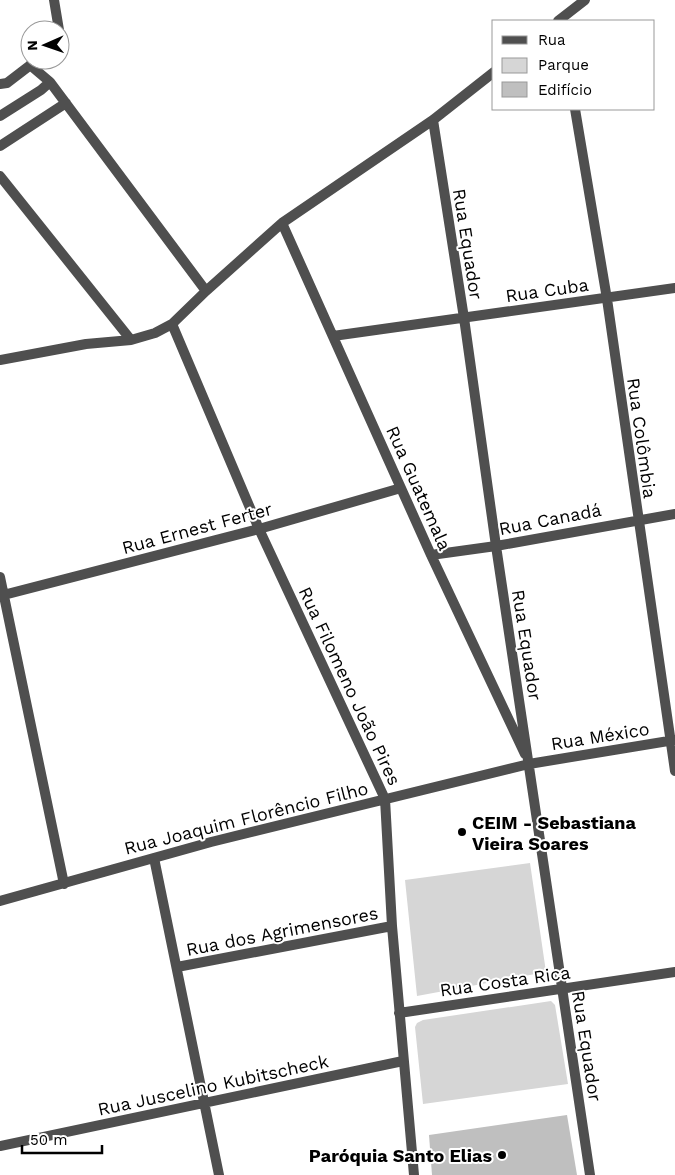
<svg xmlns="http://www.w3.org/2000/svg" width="675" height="1175" font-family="'Work Sans',sans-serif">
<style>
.green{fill:#d6d6d6}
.building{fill:#bfbfbf}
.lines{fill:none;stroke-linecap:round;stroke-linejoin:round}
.street{stroke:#4f4f4f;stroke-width:10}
.poi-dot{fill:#000;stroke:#fff;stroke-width:2}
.labels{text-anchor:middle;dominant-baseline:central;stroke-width:4;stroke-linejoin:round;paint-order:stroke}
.street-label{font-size:18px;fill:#000;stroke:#fff}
.poi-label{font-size:18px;font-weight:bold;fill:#000;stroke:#fff;text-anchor:start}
</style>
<rect width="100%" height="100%" fill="#fff"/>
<path class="green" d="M530 863 546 972 417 996 405 880Z
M551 1001 555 1005 568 1084 423 1104 415 1027 417 1023 423 1020Z"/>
<path class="building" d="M567 1115 577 1175H432L429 1135Z"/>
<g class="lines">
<path class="street" d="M54 0 59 30
M558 21 585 0
M60 37V42
M30 65 50 82 206 291
M0 84 7 83 37 60
M575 109 607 299 675 771
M0 116 41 90 50 82
M433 120 464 318 496 546 590 1175
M0 146 66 103
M0 176 131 340
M282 223 431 555 525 754
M172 324 259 529 385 799 392 926 414 1175
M333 336 675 288
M0 360 86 344 131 340 155 333 172 324 206 291 282 223 433 120 494 72
M431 555 496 546 675 514
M0 577 64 884
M0 596 259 529 401 488
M154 858 219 1175
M0 901 211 842 529 764 675 740
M177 967 392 926
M399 1013 675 972
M0 1146 403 1061"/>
</g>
<g class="poi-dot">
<circle cx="462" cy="832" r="5"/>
<circle cx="502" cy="1155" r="5"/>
</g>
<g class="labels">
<g class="street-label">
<text transform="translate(468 244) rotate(81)">Rua Equador</text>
<text transform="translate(547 290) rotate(-8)">Rua Cuba</text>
<text transform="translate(642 438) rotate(82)">Rua Colômbia</text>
<text transform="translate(419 488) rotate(66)">Rua Guatemala</text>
<text transform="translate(550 519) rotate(-11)">Rua Canadá</text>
<text transform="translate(197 528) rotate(-15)">Rua Ernest Ferter</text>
<text transform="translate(527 645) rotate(81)">Rua Equador</text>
<text transform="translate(350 686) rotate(65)">Rua Filomeno João Pires</text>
<text transform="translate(600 736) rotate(-9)">Rua México</text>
<text transform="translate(246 818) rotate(-14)">Rua Joaquim Florêncio Filho</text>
<text transform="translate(282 931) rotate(-11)">Rua dos Agrimensores</text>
<text transform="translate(505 981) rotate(-8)">Rua Costa Rica</text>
<text transform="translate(587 1046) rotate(81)">Rua Equador</text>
<text transform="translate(213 1085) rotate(-12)">Rua Juscelino Kubitscheck</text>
</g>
<g class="poi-label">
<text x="472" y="822">CEIM - Sebastiana<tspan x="472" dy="21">Vieira Soares</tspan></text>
<text x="492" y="1155" text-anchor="end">Paróquia Santo Elias</text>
</g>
</g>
<rect x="492" y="20" width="162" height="90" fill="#ffffff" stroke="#999999"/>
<rect x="502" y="36" width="25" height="8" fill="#4f4f4f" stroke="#999999"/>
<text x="538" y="45" font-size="15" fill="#000000">Rua</text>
<rect x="502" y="58" width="25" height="15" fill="#d6d6d6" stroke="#999999"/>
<text x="538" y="70" font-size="15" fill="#000000">Parque</text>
<rect x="502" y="82" width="25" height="15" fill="#bfbfbf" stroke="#999999"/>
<text x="538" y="95" font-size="15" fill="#000000">Edifício</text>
<g transform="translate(45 45) rotate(268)"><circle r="24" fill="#ffffff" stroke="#999999"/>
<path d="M0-4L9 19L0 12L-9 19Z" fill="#000000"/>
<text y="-8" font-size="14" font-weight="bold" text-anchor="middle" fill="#000000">N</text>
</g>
<path d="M22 1145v8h80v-8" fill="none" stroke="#000000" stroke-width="2.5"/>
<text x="30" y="1145" font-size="15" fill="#000000" stroke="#ffffff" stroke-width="4" paint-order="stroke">50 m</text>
</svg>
